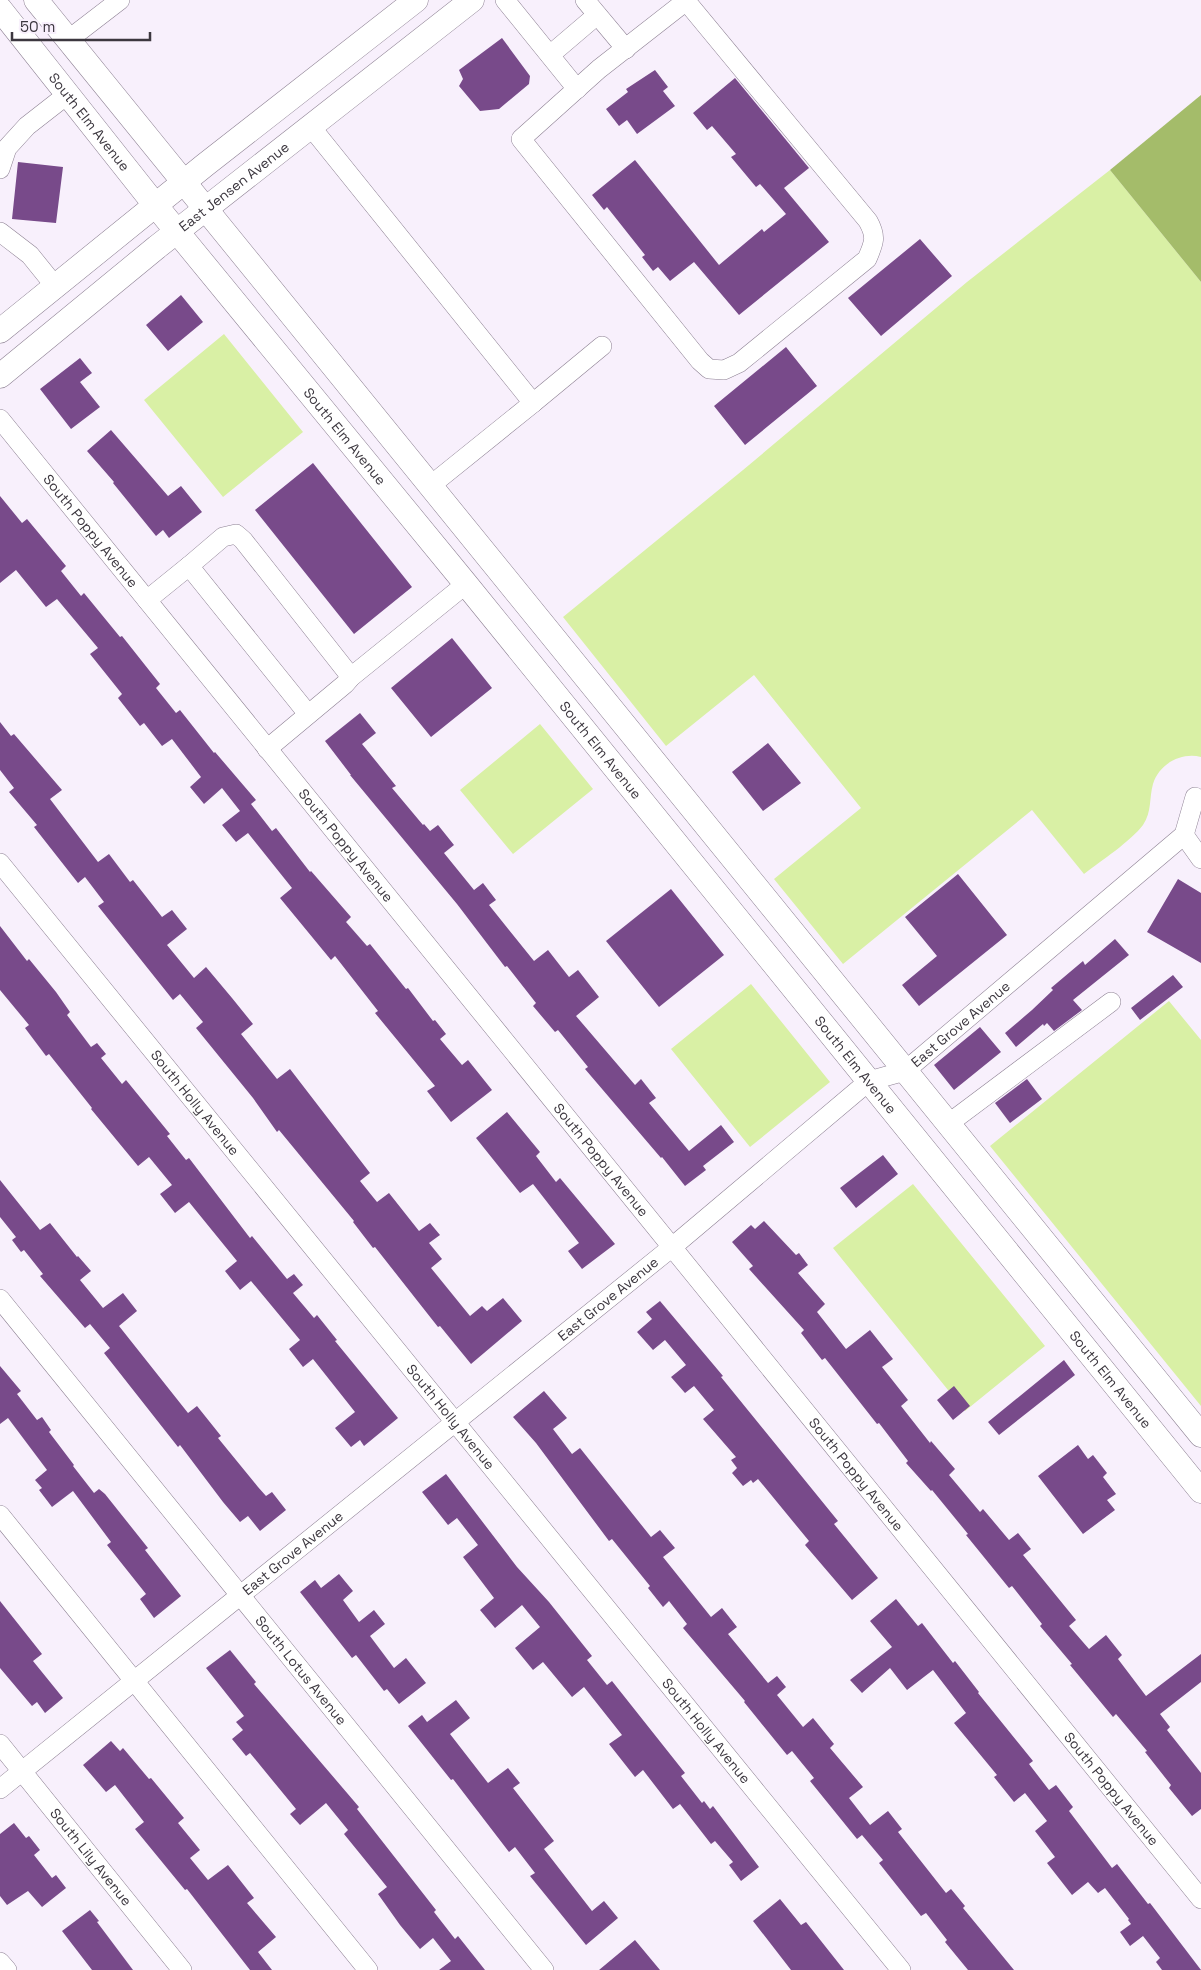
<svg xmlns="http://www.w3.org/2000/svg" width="1201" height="1970" font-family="'Space Grotesk',sans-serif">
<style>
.green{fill:#d9f0a5}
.water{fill:#a4bc6a}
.building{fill:#784a8a}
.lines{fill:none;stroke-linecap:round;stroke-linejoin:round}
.minor-casing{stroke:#8d8093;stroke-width:20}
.major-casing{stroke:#8d8093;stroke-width:25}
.minor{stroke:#fff;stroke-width:19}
.major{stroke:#fff;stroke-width:24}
.labels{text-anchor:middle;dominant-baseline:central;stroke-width:5;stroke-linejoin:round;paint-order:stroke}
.street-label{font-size:14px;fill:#3c373f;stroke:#f8f0fc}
</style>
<rect width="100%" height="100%" fill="#f8f0fc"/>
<path class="green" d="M1110 170 1201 282V757C1181 752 1159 764 1153 784 1149 798 1152 812 1143 825 1131 841 1101 861 1084 874L1032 810 843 964 774 879 861 808 754 675 666 746 563 617 743 470 967 282Z
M224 334 303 432 223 497 144 400Z
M540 724 593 789 513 854 460 790Z
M751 984 830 1082 750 1147 671 1049Z
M1169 1001 1201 1040V1406L990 1146Z
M913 1184 1045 1346 965 1411 833 1248Z"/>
<path class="water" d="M1201 95V282L1110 170Z"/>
<path class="building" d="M502 38 530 76 529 84 499 109 480 111 459 86 463 79 459 70Z
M655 70 668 87 663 91 675 106 637 134 627 120 619 126 606 109 628 92 626 89Z
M735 78 809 168 784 188 829 242 739 315 694 262 670 281 658 267 653 271 642 257 645 255 607 207 604 210 592 195 635 160 719 265 762 229 764 232 786 214 760 184 756 187 731 157 736 154 712 126 707 130 693 113Z
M18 162 63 167 56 223 12 219Z
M920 239 952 276 881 336 848 298Z
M181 295 203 322 168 351 146 325Z
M786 347 817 386 745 445 714 406Z
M80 358 92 373 80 382 100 407 71 429 40 389Z
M111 430 168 496 181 486 202 512 169 538 163 530 156 536 113 483 114 482 87 451Z
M313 463 412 587 354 634 255 510Z
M0 496 22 523 27 519 66 566 61 571 81 596 84 593 120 637 122 636 160 684 156 688 176 713 180 710 214 753 215 752 256 800 251 804 272 831 276 828 310 872 311 871 351 917 346 922 367 946 370 944 406 989 408 988 433 1021 435 1020 446 1034 440 1039 462 1065 468 1060 492 1090 451 1122 427 1091 435 1086 375 1013 378 1011 335 956 331 960 280 898 292 888 248 833 236 842 222 825 240 811 222 788 204 804 190 787 201 777 172 739 162 746 144 723 140 726 118 698 122 694 90 654 98 648 57 599 46 607 16 570 0 583Z
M452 638 492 688 431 737 391 688Z
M360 713 376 733 362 744 396 786 392 788 423 825 424 824 430 831 438 825 454 845 444 853 474 890 483 883 496 900 489 905 534 961 548 950 569 977 578 970 599 997 576 1016 635 1085 641 1079 656 1098 649 1103 689 1151 721 1125 734 1142 703 1166 706 1170 685 1186 662 1157 661 1158 585 1069 588 1067 558 1030 555 1032 533 1006 536 1003 507 966 505 967 457 904 350 775H351L325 741Z
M0 722 11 736 14 734 62 790 50 799 98 862 109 854 130 882 133 880 162 917 172 910 187 929 167 945 194 978 206 967 232 998 253 1024 241 1034 277 1079 290 1069 370 1173 360 1181 377 1202 389 1193 419 1231 430 1223 440 1235 429 1243 442 1259 431 1268 470 1316 482 1306 487 1311 503 1298 522 1321 471 1364 440 1326 438 1327 375 1247 373 1248 353 1222 354 1221 279 1130 277 1132 253 1098 196 1028 203 1022 180 994 173 1000 98 906 104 902 85 877 78 883 34 827 37 825 9 792 14 788 0 770Z
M768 743 801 783 763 811 732 772Z
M958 874 1007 935 919 1006 902 985 937 956 905 917Z
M1178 879 1201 893V963L1147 932Z
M671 889 724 955 659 1007 606 941Z
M0 926 27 961 29 959 56 992 70 1012 67 1015 91 1047 97 1043 106 1054 101 1058 122 1084 126 1080 170 1134 167 1136 186 1160 189 1158 250 1238 252 1236 287 1279 294 1274 303 1285 293 1293 314 1318 317 1315 337 1340 335 1341 398 1418 364 1446 360 1440 351 1447 335 1428 355 1412 313 1359 303 1367 289 1349 300 1340 251 1281 240 1290 225 1271 237 1261 189 1202 175 1213 160 1194 172 1185 149 1157 138 1166 91 1109 92 1108 49 1054 46 1056 25 1028 29 1025 0 990Z
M1115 939 1129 955 1073 1000 1082 1010 1054 1031 1047 1023 1044 1026 1043 1024 1016 1047 1005 1033 1032 1010 1053 990 1051 988 1083 961 1085 965Z
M1173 975 1183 987 1140 1020 1131 1008Z
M980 1027 1001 1052 954 1090 934 1065Z
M1027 1079 1042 1099 1010 1123 995 1103Z
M507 1112 540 1152 536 1156 556 1182 560 1178 615 1244 582 1269 568 1251 579 1243 533 1184 520 1193 476 1138Z
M883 1155 898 1174 856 1208 840 1188Z
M0 1180 40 1230 50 1223 77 1257 78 1256 91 1271 80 1280 103 1308 123 1293 137 1311 119 1326 188 1413 197 1406 221 1436 218 1438 258 1487 266 1496 272 1492 286 1510 260 1531 248 1516 240 1522 223 1502 180 1445 178 1447 104 1353 110 1348 90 1324 85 1328 40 1276 43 1274 24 1250 21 1252 12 1240 16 1237 0 1217Z
M764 1221 796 1255 799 1253 808 1265 798 1273 825 1304 817 1312 846 1349 870 1330 893 1359 882 1367 908 1400 901 1406 930 1443 931 1441 955 1469 949 1475 980 1512 983 1509 1009 1540 1018 1533 1031 1549 1023 1555 1076 1620 1069 1626 1089 1649 1106 1635 1122 1655 1118 1659 1146 1696 1201 1654V1682L1160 1714 1170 1727 1167 1730 1201 1773V1809L1192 1816 1169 1788 1171 1785 1145 1752 1147 1751 1116 1714 1113 1717 1070 1665 1072 1664 1040 1626 1042 1624 1012 1586 1009 1588 966 1535 968 1534 932 1490 931 1491 906 1463 908 1461 879 1423 877 1424 825 1358 822 1360 801 1333 804 1330 749 1269 753 1266 732 1242 751 1225 755 1229Z
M660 1301 723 1376 721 1377 838 1521 834 1524 878 1578 852 1600 805 1545 809 1541 758 1479 753 1483 751 1480 743 1486 732 1473 737 1468 731 1460 736 1457 703 1419 714 1410 694 1386 685 1393 671 1377 686 1365 665 1340 653 1350 637 1332 652 1319 646 1312Z
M1064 1360 1075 1375 999 1435 988 1422Z
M0 1366 21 1391 17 1394 37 1420 42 1417 51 1430 49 1432 74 1465 73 1466 94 1493 99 1489 105 1494 148 1548 145 1550 181 1596 154 1618 140 1599 146 1594 107 1545 111 1542 73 1491 52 1507 39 1490 42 1488 35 1480 47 1470 8 1418 0 1424Z
M954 1386 970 1406 953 1420 937 1400Z
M544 1391 567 1418 553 1429 572 1454 580 1448 651 1537 660 1530 675 1548 663 1557 711 1617 722 1608 737 1627 728 1634 768 1683 777 1676 786 1687 777 1695 803 1727 813 1718 834 1744 830 1748 863 1787 849 1798 870 1825 888 1811 902 1829 898 1832 946 1893 951 1889 965 1906 963 1908 1014 1970H968L945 1942 947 1940 926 1913 921 1916 879 1863 883 1860 862 1835 857 1839 810 1781 814 1778 792 1751 787 1755 744 1702 745 1701 683 1628 687 1624 669 1601 663 1607 648 1588 650 1586 612 1539 609 1541 536 1443 513 1417Z
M1078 1445 1088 1459 1093 1455 1107 1473 1103 1477 1116 1494 1107 1500 1115 1510 1083 1534 1038 1476Z
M446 1474 517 1567 549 1602 592 1656 587 1660 607 1685 612 1681 685 1773 681 1776 702 1803 704 1801 710 1809 713 1806 759 1867 741 1881 729 1865 733 1862 715 1841 711 1844 680 1804 673 1809 643 1770 635 1777 609 1744 622 1735 584 1687 572 1697 543 1662 533 1670 515 1648 540 1627 522 1605 495 1628 480 1610 494 1598 463 1557 478 1545 457 1518 448 1525 422 1492Z
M339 1574 353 1591 343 1600 359 1622 374 1610 385 1624 370 1636 394 1668 406 1658 426 1683 399 1704 387 1689 384 1691 356 1655 352 1658 300 1592 315 1580 321 1588Z
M896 1599 918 1626 922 1623 953 1663 955 1661 979 1692 978 1693 1033 1761 1029 1764 1049 1790 1056 1785 1073 1807 1069 1811 1112 1868 1117 1864 1148 1904 1150 1903 1201 1970H1162L1156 1962 1160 1958 1143 1936 1130 1946 1120 1932 1131 1924 1128 1920 1129 1919 1105 1888 1098 1893 1088 1882 1072 1895 1047 1863 1055 1857 1035 1831 1047 1821 1025 1793 1014 1802 994 1777 997 1775 954 1723 966 1713 933 1670 907 1690 890 1668 862 1693 850 1680 892 1647 870 1621Z
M0 1601 42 1654 33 1661 63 1698 45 1713 37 1702 32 1706 0 1668Z
M230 1650 256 1682 254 1684 359 1807 357 1809 436 1910 434 1912 455 1939 458 1936 485 1970H439L451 1961 433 1938 420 1949 400 1925 378 1894 387 1887 344 1834 348 1830 326 1803 300 1825 290 1814 296 1809 250 1753 246 1756 232 1739 243 1730 236 1722 244 1716 206 1668Z
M456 1700 470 1718 450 1734 488 1783 508 1768 520 1783 513 1788 554 1841 544 1849 592 1911 604 1901 618 1918 586 1945 530 1876 535 1873 515 1847 509 1852 453 1779 451 1780 408 1726 422 1715 427 1722Z
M111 1741 120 1751 123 1748 149 1779 151 1778 184 1818 178 1823 200 1850 190 1858 208 1880 228 1865 254 1898 247 1903 276 1937 258 1952 272 1970H250L187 1889 185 1890 135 1829 144 1822 115 1785 106 1792 83 1765Z
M14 1823 26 1838 29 1836 40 1850 34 1855 52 1878 56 1875 66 1888 42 1907 28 1891 7 1905 0 1896V1834Z
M780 1899 801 1925 806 1922 844 1970H791L753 1921Z
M90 1910 99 1921 97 1922 133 1970H92L62 1931Z
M635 1940 660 1970H599Z"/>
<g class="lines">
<defs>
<g id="minor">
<path d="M505 0 577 89"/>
<path d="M585 0 626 49"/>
<path d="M686 1 868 221C877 237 874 243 867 259L739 363 724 370 709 369 700 361 521 139 599 69Z"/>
<path d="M68 40 120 0"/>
<path d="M550 55 597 15"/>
<path d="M311 127 533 403 430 486"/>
<path d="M0 169 7 148 27 126 68 94"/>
<path d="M0 232 30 255 55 286"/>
<path d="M533 403 602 346"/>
<path id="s1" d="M0 419 1201 1899"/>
<path d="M147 600 189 566"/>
<path d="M308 714 189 566 223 537 236 534 243 540 351 677"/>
<path d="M267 749 345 684 351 677 466 584"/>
<path d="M1184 835 1201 859"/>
<path id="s2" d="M0 863 901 1970"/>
<path d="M948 1124 1111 1002"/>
<path id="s3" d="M0 1299 544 1970"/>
<path d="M0 1515 368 1970"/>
<path id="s4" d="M0 1744 182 1970"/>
<path id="s5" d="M0 1789 671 1248 869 1081 905 1071 1184 835 1195 797"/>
<path d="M0 1962 7 1970"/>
</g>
<g id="major">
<path d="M36 0 1201 1435"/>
<path id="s6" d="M0 9 156 206 466 584 1201 1491"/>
<path d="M0 331 205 165 416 0"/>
<path id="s7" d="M0 376 157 247 472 0"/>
</g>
</defs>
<use href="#minor" class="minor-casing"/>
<use href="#major" class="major-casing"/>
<use href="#minor" class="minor"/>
<use href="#major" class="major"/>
</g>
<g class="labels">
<g class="street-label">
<text stroke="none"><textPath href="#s6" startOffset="144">South Elm Avenue</textPath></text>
<text stroke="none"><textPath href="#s7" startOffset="301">East Jensen Avenue</textPath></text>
<text stroke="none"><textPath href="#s6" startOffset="549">South Elm Avenue</textPath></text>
<text stroke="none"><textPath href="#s1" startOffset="144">South Poppy Avenue</textPath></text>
<text stroke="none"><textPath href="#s6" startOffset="954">South Elm Avenue</textPath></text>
<text stroke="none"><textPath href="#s1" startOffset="549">South Poppy Avenue</textPath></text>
<text stroke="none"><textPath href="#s5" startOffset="1231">East Grove Avenue</textPath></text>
<text stroke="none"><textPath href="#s6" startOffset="1359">South Elm Avenue</textPath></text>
<text stroke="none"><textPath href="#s2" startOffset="309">South Holly Avenue</textPath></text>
<text stroke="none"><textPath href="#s1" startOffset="954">South Poppy Avenue</textPath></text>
<text stroke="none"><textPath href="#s5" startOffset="781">East Grove Avenue</textPath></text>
<text stroke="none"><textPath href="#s6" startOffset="1764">South Elm Avenue</textPath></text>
<text stroke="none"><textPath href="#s2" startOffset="714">South Holly Avenue</textPath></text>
<text stroke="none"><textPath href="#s1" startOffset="1359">South Poppy Avenue</textPath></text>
<text stroke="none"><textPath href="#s5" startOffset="376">East Grove Avenue</textPath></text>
<text stroke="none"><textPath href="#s3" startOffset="478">South Lotus Avenue</textPath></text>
<text stroke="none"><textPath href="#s2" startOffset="1119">South Holly Avenue</textPath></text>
<text stroke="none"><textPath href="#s1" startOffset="1764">South Poppy Avenue</textPath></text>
<text stroke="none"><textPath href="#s4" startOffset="145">South Lily Avenue</textPath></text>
</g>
</g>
<path d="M12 32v8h138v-8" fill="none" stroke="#3c373f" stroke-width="2.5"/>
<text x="20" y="32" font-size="15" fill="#3c373f" stroke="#f8f0fc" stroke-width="4" paint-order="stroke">50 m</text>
</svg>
